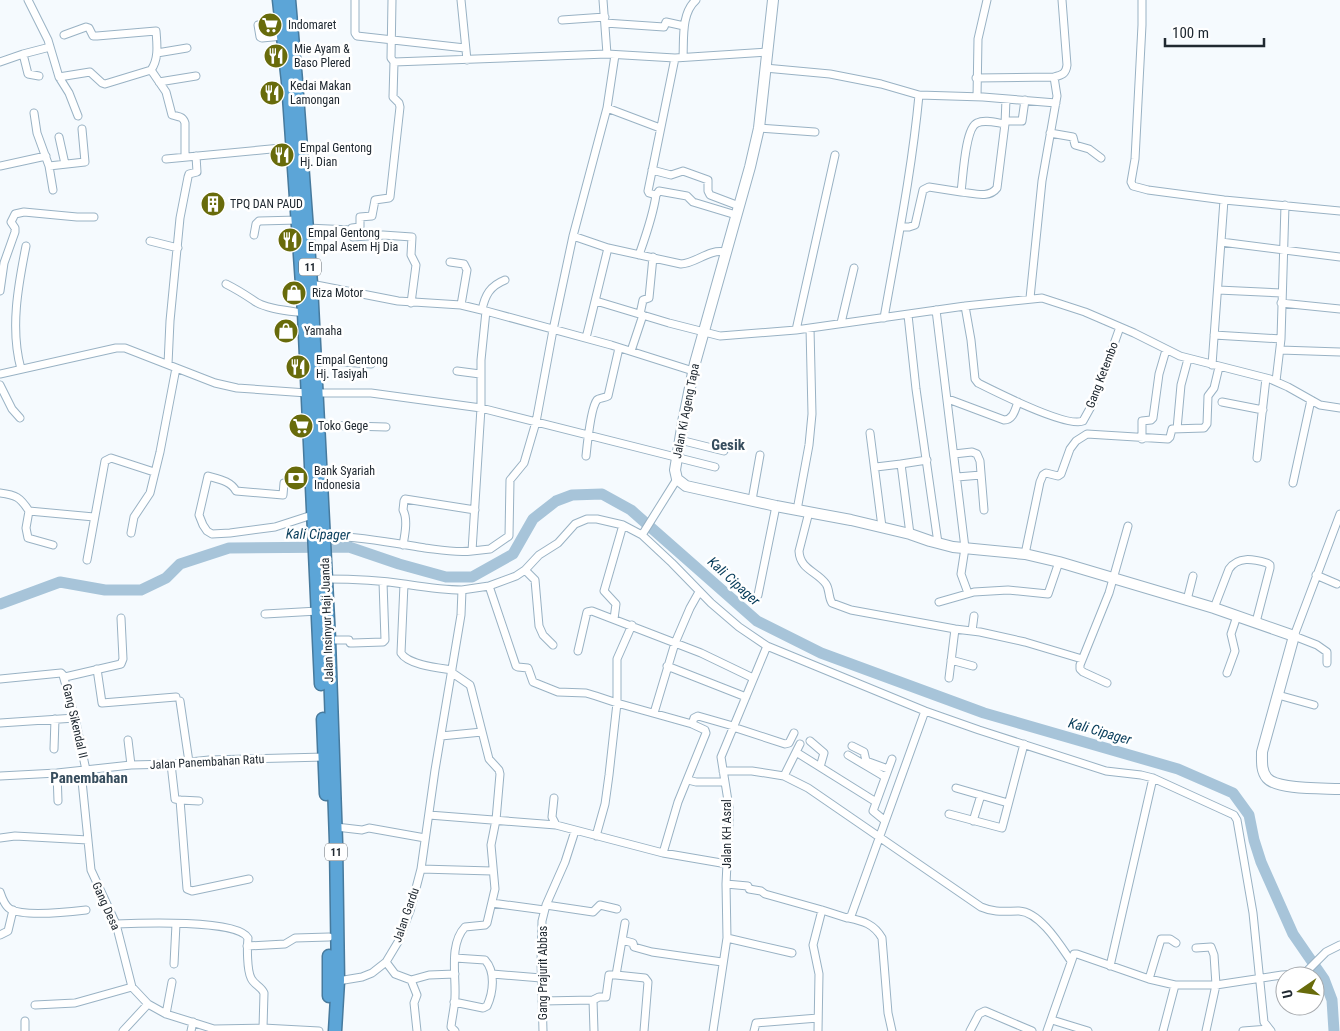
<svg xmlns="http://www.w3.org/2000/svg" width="1340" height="1031" font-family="'Roboto Condensed',sans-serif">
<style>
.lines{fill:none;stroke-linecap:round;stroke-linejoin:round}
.river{stroke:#a7c4d9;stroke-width:11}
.street-casing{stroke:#99b2c4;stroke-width:9}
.secondary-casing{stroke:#99b2c4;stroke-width:12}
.highway-casing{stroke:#477a9d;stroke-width:15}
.street{stroke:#fff;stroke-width:7}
.secondary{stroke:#fff;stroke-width:10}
.highway{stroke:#5ca5d7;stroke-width:12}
.labels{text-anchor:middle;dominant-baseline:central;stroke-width:5;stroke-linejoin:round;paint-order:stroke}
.shield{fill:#fff;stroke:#63696f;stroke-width:1}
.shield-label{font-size:11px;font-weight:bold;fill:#202931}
.poi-label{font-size:12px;fill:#202931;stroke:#fff;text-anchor:start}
.street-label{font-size:12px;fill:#202931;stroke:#fff}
.water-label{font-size:14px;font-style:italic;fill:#053b59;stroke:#fff}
.quarter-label{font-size:15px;font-weight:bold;fill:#374d5d;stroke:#fff}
</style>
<rect width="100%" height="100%" fill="#f5fafe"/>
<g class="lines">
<path class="river" d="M0 604 60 582 105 590H141L166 578 180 564 229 548 349 547 399 564 446 577H472L513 554 533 519 556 501 572 495 602 494 631 510 757 621 821 653 984 713 1178 769 1233 793 1249 815 1254 840 1261 862 1293 934 1324 979 1332 1000 1334 1031"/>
<defs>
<path id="street" d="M28 0 48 40 59 77 90 72 102 83 105 84 151 70C159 59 157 44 156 31L97 36H93L89 28 86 27 64 35
M355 0V33L357 36 465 48
M392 0 391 58 394 62 607 54 675 58 767 52
M461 0 467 60
M603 0 607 54
M1142 0V25L1135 159 1131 182 1133 186 1148 190 1224 200 1340 211
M562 20 605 17
M605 23 664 27 666 22 684 26
M258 25 260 37 262 38 283 36
M157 53 187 48
M23 54 28 74 39 76
M683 57C684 39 681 13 696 0
M0 62 23 54 50 47
M765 68 830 74 881 84 919 95 983 97 1056 103
M151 70 166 92 172 115C179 117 183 116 185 123V157
M59 77 69 93 78 116
M976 78 1054 77C1062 75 1066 74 1067 65L1062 0
M159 82 196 76
M977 97 978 39 987 0
M607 108 660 128
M34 113 37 133 49 166 53 190
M1006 121H1022L1025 100
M1005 124C997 123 985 119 977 123 965 128 963 178 961 192 973 193 989 199 997 188L1005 124 1006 99
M759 128 815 132
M1050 133 1073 137 1075 145 1089 149 1101 158
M59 137 65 164
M166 159 292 147
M0 166 46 156
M49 166 85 162 82 129
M652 170 671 175 683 171 708 180V191L710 195 739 206
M656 195 659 191 687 196 693 202 736 215
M901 227H909L915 225 923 190 929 187 961 192
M307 228 351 230 352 231 353 237 383 235 412 237 411 255 416 265 411 303
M352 231V228L360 227V217L372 216 375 200 389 198 390 197 400 107 399 103 393 97 394 62
M254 235 256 224 259 221 298 220
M573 236 608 248 681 264C697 263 708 249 725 252
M150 241 178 248
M1221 242 1340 257
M639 255C646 235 653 216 656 195L649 193 648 191 675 58
M450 262 464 264 467 270 461 305
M226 284C236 289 244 294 253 300 264 309 290 311 304 313
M311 284 398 301 461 305 486 311 611 345 693 371
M1218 290 1282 293
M0 291 4 263 15 232V228L11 222 15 214 24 212 77 217H94
M1030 298 1042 181 1057 96 1054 77
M596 301 669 323 720 336 796 330 965 306 1042 298 1085 312 1134 333 1180 356 1270 379 1288 387 1320 405 1340 408
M1281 303 1340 309
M965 306 971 340 975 379 978 383C996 392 1067 428 1083 421L1093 403 1120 327
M482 310C485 295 490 286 505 280
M936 310 965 548 961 574 968 593
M640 314 643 300 649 298 653 257
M908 315 916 389 938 543
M884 318C897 244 912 170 919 95
M841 323 854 268
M796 330 835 155
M1214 335 1281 339
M586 338 608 248
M1280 350 1340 352
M631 351 643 315
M315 360 371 364
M168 364 170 321 180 218 188 177 189 174 197 172 196 156
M1212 365 1224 200
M21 369C10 329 18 286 26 246
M457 371 480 374
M0 374 116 348H125L215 383 237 388 307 393
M1276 381 1281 339 1285 205
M0 385 12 409 20 418
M316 393H371L481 408 715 467
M948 399 1004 420C1013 420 1015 410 1018 402
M1222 402 1263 410
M317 425 386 427
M1177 429 1181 385 1188 359
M870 433 882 527
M1142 439V421L1151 420 1153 418 1159 374 1166 350
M680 440 724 451
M954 454 972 452 977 454 980 461 984 510
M586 456C587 446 591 407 597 400 599 398 605 398 608 396L619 348
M1257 458 1266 378
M876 467 901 464
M957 477 981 475
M311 483H284L283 495 236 491C231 481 218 479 208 476L199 515 203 525 207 531 212 534 230 533 275 527 312 515
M1293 483 1311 400
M0 493C16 495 20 497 29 511L26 528 28 538 53 545
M752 500 760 455
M797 510 809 445 812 414 810 328
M29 511 94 517
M809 512 799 551C800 570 817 571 826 584 830 590 828 597 832 603L851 610 955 629 980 632 1025 642 1082 659
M131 533 134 517 150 493 160 452 176 368
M330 534 331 536C363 537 394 543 425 548 441 550 456 553 472 551L481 408V360L486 311
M910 534 901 464 927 460
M642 535 677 479
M403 545C405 534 408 519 403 510L404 501 405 499 475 510
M472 551 490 549 509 536 510 480 524 463 536 422 553 330 573 236 607 108 615 55
M1025 554 1040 482 1043 475 1046 473 1058 476 1061 474 1070 449 1076 441 1087 434 1168 439 1170 437 1172 429 1204 428 1207 424 1208 396 1214 388 1219 367
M87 560 105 461 111 458 154 472
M525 570 535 580 539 626 543 635 553 645
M1316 575 1337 584
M326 579C352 579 378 580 404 584 424 587 442 590 462 590
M404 584 401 653C408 665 439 668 452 670
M489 586 516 666 518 667 528 668 533 682 558 692 586 693 596 696 617 703 692 724 705 730 706 733 678 802 663 853
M758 595 776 506
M1187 600 1193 576
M939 602 974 592 1008 590 1048 594 1059 562
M1214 608 1229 569C1238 556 1253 559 1267 563L1270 565V568L1256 622
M265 614 318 611
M614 619 616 604 604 591 623 525
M972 631 974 616
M329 640H349L350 643H353L383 642 385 640 383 582
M578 651 587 612 592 611 701 653 753 678
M951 660 973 666
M1327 663V652L1317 645 1294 636 1340 514
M667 666 746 697
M97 669 102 703 176 697
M451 672 470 685 471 688 489 759 499 770 500 774 496 820 491 845 495 889 487 923 485 925 465 927C449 944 456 975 455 996 455 1006 452 1017 451 1027L455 1031
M1227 673 1235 651 1231 634 1237 616
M65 677 121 664 123 659 121 618
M949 678 955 629
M0 679 61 673 63 675 75 718 86 770
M1107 683 1083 672 1080 669V665L1109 593 1128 526
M1278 695 1314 705
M180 701 189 762
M654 713 675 643 690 608 699 592
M0 723 75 718
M692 724 694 718 698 716 733 726
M733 727 785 744 789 743 794 733
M441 736 482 732
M128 740 131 765
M810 741 824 753 820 767
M852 746 864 752 866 761 888 769
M54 749 55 719
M796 752 876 802
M848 755 885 777
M171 764 175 799 180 800
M81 771 91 870 116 924 132 987 148 1004 166 1014 214 1029 263 1028 319 1031
M723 771H752L784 776 808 788 981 907C995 913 1005 911 1019 911 1040 912 1060 945 1071 961
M57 773 58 801
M0 776 57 773 131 765 171 764 209 760 325 757
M784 776 800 744
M688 780 696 782H724
M956 788 1008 803
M554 798 552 817 556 825
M180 800 187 889 192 891 249 879
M180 800 199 801
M949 814 1002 828 1024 744
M429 815 556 825 663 853 727 864
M884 820 873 811 892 759
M973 821 981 795
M336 827 362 830 369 828 425 838
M596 836 605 804 609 775 617 703V659L632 625
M0 838 15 836 88 840
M421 869 492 871
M726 884 748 886 749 889 761 891 765 894 822 910
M0 892C2 898 5 906 10 909 24 917 69 912 86 910
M492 903 544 910
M546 905 593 912 600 905 617 909
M849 918C863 921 874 924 882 938L888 1013 892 1031
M625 923 616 975 645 978 648 982 644 1031
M116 924C138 923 238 919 248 938 247 947 247 970 251 978 254 985 261 986 264 993L263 1028
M0 935 8 931 13 910
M727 938 792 953
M622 940 633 943 634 947 652 952 722 962
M247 946 285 944 295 938 329 937
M1196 948 1211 947 1214 955 1216 985 1206 1031
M386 962 395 974 411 980 417 995 414 1003 417 1031
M174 964 176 924
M1110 966 1153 778
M492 974 541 978
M1149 979 1161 939H1170L1176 943
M411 980 429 975 455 974
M338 981 362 977 372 973 386 962 398 942 410 911 421 869 435 770 461 615 462 590 489 586 516 576 525 570 539 555 558 543 575 524 587 519H597L623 525 642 535 672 563 711 603 739 627 767 646 925 711 979 730 1106 771 1141 775 1153 778 1234 815 1237 820 1253 913 1264 1022 1271 1031
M593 1000 599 997H606L609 975H616
M543 1001 593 1000 594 1031
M454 1002 483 1008 487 1006C493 993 496 972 485 960L455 958
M35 1005 75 1003 132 987
M166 1014 172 982
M1052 1020 1088 1031
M25 1031V1021
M123 1031 148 1004
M191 1031 193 1022
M543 1031 541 962 542 921 546 905 565 862 575 831
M713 1031 727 938 726 884 729 822V807L721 757 767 646
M754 1031 756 1023 818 1018
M818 1031 819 974 813 945 822 910 847 918 851 916 925 711
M970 1031 979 1014 985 1011 1032 1031
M1047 1031 1074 954H1077L1149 979 1175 985H1216L1282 975 1300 974 1307 971 1326 952 1340 945
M1163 1031 1175 985
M1243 1031 1269 1029"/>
<path id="secondary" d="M773 0 759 128 750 167 695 363 683 422 675 470 677 479 686 486 776 506 851 520 910 534 930 541 953 547 1025 554 1059 562 1214 608 1294 636 1262 752C1262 761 1261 771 1267 778 1277 790 1324 788 1340 789"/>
<path id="highway" d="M279 0 288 82 304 313 321 684
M289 0 296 81 311 284 329 640 336 842 338 981 335 1031
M323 719 326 794
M329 996V956"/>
</defs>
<use href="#street" class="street-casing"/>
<use href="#secondary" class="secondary-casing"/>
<use href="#highway" class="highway-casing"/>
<use href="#street" class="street"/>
<use href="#secondary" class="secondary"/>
<use href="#highway" class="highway"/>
</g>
<defs>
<symbol id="supermarket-disc" viewBox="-11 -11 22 22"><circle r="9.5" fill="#686b0b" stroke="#fff"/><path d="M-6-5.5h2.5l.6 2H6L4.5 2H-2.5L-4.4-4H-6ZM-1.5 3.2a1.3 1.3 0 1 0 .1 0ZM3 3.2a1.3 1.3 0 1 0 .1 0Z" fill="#fff"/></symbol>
<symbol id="restaurant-disc" viewBox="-11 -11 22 22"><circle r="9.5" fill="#686b0b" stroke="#fff"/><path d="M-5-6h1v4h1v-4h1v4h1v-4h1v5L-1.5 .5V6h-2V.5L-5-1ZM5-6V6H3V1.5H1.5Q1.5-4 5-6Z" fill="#fff"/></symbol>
<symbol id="building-disc" viewBox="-11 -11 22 22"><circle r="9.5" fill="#686b0b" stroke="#fff"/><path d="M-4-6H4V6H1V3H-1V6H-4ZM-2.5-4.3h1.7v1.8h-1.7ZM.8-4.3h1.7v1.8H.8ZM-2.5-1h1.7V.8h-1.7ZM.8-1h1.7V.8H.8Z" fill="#fff"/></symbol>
<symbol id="shop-disc" viewBox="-11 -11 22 22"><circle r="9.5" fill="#686b0b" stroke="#fff"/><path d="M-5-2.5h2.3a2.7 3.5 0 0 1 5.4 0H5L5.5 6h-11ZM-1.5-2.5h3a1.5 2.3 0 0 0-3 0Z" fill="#fff"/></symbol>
<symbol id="bank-disc" viewBox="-11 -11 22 22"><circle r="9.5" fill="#686b0b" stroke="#fff"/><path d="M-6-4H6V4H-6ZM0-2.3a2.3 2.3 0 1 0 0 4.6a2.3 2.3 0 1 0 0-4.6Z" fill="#fff"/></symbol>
</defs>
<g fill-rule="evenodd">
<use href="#supermarket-disc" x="256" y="11" width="28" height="28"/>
<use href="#restaurant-disc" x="262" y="42" width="28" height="28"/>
<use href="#restaurant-disc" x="258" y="79" width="28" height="28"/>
<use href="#restaurant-disc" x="268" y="141" width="28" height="28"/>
<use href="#building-disc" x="199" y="190" width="28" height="28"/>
<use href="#restaurant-disc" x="276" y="226" width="28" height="28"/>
<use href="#shop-disc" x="280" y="279" width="28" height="28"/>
<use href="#shop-disc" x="272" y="317" width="28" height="28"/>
<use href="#restaurant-disc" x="284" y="353" width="28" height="28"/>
<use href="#supermarket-disc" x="287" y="412" width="28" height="28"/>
<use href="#bank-disc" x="282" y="464" width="28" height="28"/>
</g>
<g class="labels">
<g class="shield">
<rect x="299" y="258.5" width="22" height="17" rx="4"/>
<rect x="325" y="843.5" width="22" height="17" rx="4"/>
</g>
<g class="shield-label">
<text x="310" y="267">11</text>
<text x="336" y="852">11</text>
</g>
<g class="poi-label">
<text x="288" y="25">Indomaret</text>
<text x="294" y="49">Mie Ayam &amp;<tspan x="294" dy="14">Baso Plered</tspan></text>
<text x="290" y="86">Kedai Makan<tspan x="290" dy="14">Lamongan</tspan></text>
<text x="300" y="148">Empal Gentong<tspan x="300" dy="14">Hj. Dian</tspan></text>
<text x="230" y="204">TPQ DAN PAUD</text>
<text x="308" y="233">Empal Gentong<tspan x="308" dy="14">Empal Asem Hj Dia</tspan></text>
<text x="312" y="293">Riza Motor</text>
<text x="304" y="331">Yamaha</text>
<text x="316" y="360">Empal Gentong<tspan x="316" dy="14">Hj. Tasiyah</tspan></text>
<text x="318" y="426">Toko Gege</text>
<text x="314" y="471">Bank Syariah<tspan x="314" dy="14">Indonesia</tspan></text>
</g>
<g class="street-label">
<text transform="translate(1102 375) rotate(-69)">Gang Ketembo</text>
<text transform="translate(686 411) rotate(-79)">Jalan Ki Ageng Tapa</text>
<text transform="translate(327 620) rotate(-92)">Jalan Insinyur Haji Juanda</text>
<text transform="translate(75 721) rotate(77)">Gang Sikendal II</text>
<text transform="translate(207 762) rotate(-3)">Jalan Panembahan Ratu</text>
<text transform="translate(727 834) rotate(-90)">Jalan KH Asral</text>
<text transform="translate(106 906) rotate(66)">Gang Desa</text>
<text transform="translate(406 915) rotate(-71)">Jalan Gardu</text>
<text transform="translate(543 973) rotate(-90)">Gang Prajurit Abbas</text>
</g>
<g class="water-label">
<text transform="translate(318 534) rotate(1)">Kali Cipager</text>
<text transform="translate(734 581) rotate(42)">Kali Cipager</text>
<text transform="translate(1100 731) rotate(16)">Kali Cipager</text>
</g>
<g class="quarter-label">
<text x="728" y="445">Gesik</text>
<text x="89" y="778">Panembahan</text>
</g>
</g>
<g transform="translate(1300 991) rotate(257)"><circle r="24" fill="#ffffff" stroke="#a6a9ad"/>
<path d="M0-4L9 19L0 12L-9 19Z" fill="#686b0b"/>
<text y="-8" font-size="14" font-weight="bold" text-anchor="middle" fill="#202931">U</text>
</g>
<path d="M1165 38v8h99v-8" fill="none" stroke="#202931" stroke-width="2.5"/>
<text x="1172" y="38" font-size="15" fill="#202931" stroke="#ffffff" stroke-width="4" paint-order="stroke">100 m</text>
</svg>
